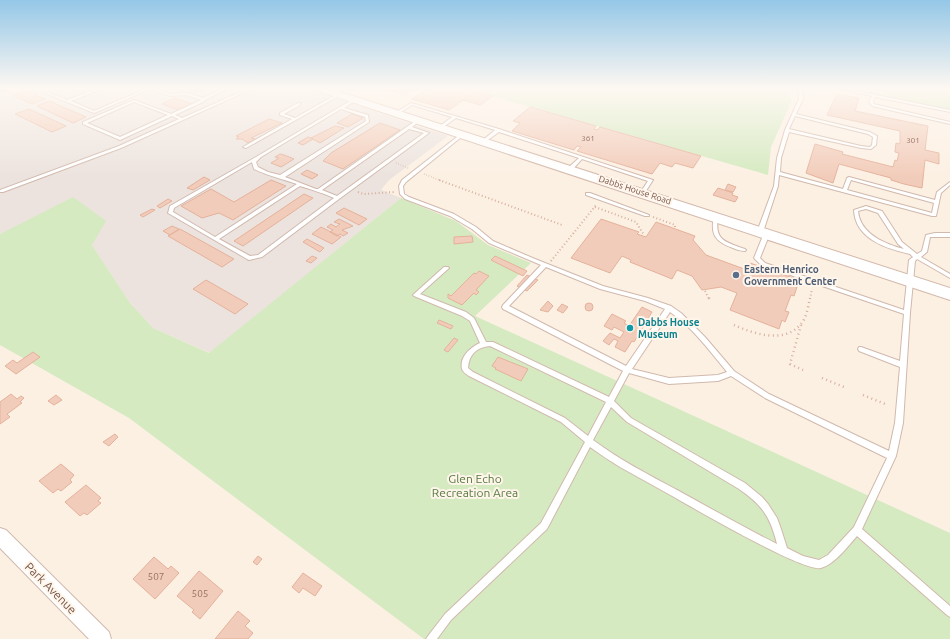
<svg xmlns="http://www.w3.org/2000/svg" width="950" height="639" font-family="Ubuntu,sans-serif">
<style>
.industrial{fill:#ece3de}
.green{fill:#d5eac1}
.building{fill:#f2ccba;stroke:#e5b19a}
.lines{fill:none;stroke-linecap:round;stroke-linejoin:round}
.lane-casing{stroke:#d0b9ad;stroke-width:2}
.street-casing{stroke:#d0b9ad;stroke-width:2}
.secondary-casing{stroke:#d3b8a9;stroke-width:2}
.path-far2{stroke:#d7af9d;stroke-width:1.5;stroke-dasharray:0.5 2;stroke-linecap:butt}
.path-far1{stroke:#d7af9d;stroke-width:2;stroke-dasharray:1 2.5;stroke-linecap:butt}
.path{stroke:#d7af9d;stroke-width:2.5;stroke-dasharray:1 3.5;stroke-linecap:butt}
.lane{fill:#fff;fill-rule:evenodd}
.street{fill:#fff;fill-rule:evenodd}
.secondary{fill:#fff;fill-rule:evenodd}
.service-dot{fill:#5c6f8a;stroke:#fff5ea;stroke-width:1.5}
.culture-dot{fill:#0f9aa8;stroke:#fff5ea;stroke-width:1.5}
.labels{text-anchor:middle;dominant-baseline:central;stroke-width:4;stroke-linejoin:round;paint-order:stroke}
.number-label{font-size:8px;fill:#947365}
.far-street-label{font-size:9px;fill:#755549;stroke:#fff5ea}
.service-label{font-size:10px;font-weight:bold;fill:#4e5e75;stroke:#fff5ea;text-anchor:start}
.culture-label{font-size:10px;font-weight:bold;fill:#0d838f;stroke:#fff5ea;text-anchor:start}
.near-number-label{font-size:10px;fill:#947365}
.near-park-label{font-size:12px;fill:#567b41;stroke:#fff5ea}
.near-street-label{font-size:12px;fill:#755549;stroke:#fff5ea}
</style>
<rect width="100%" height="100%" fill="#fcf0e3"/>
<path class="industrial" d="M0 88H304L448 136 389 180 381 190 401 198 210 353 153 328 130 303 92 245 12 229 0 234Z"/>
<path class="green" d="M464 88H781L792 100 771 147 768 175Z
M848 88H950V110Z
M73 197 106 221 92 245 130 303 153 328 209 353 401 198 456 221 488 245 531 263 475 316 950 533V639H424L129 418 0 345V234Z"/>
<path class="building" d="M8 88H18L25 90 12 95 0 90Z
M184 88H208L197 92Z
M382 88H416L405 95Z
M430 88H463L493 96 480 105 463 100 449 110 412 99Z
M27 91 34 94 36 93H38L35 95 45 99 32 104 14 96Z
M837 94 859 98 855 111 928 126 925 150 939 153V164L925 160 922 188 904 184 891 180V178L839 164 833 183 806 173 815 144 843 152 842 154 893 167 895 160 897 161 899 153 895 152 896 143 900 144V131L827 115Z
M174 98 192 104 179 110 162 104Z
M49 101 86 117 73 123 37 106Z
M530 107 596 126 594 129 597 130 600 127 701 156 693 168 675 163 672 167 660 163 652 174 577 151 581 147 577 146 574 150 512 131 520 123 513 121Z
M29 109 66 126 52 132 15 114Z
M352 114 363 118 348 127 337 123Z
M269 119 282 123 251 138 255 139 248 143 242 139H236L239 137 236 136Z
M380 123 400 130 343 169 323 161 331 153Z
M335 126 344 128 320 143 311 138Z
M308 137 313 139 303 145 298 143Z
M280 154 284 155 294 159 281 167 271 163 279 158 275 157Z
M307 170 318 175 312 179 301 174Z
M204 177 210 180 193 190 187 188Z
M271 180 286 186 233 220 219 213 202 218 181 206 211 189 234 202Z
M728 184 736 187 733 192 725 190Z
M718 188 733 193 732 195 738 197 735 202 713 195Z
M304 194 313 198 243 246 234 241Z
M168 199 172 201 160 208 157 206Z
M344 208 367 219 359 225 336 213Z
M152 209 155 210 143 217 140 215Z
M339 219 353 226 342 230 348 233 343 236 340 234 337 236 330 232 333 230 327 227 331 224 336 227 340 224 334 222Z
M601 219 639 232 637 234 646 237 656 222 695 236 693 240 706 255 747 270 750 263 796 279 793 286 797 287 794 296 791 295 785 311 789 312 785 322 782 320 779 329 730 310 737 293 721 287 702 290 692 276 677 270 672 279 630 262 631 260 622 256 610 273 571 258Z
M172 226 179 229 170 235 163 231Z
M321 227 341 237 332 244 312 234Z
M180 229 234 259 222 267 168 236Z
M472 236 473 242 454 244V237Z
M307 239 324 248 320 252 303 242Z
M312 256 317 258 311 263 306 261Z
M495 256 527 271 523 276 491 260Z
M479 271 489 276 476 290 479 292 476 295 474 293 462 305 448 298V294L451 296 474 273 476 274Z
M527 275 538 280 527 291 517 286Z
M206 280 248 304 235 314 193 289Z
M548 301 553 306 548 312 540 310Z
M585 307a4 4 0 1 1 8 0a4 4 0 1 1-8 0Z
M562 304 568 307 563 313 557 310Z
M642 307 652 312 634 342 632 341 625 352 615 347 618 341 614 339 609 345 603 341 610 333 620 338 624 332 614 327 612 330 604 326 612 314 626 321 624 323 629 326Z
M439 320 453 326 451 329 437 323Z
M454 338 458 340 448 352 444 350Z
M33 352 40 357 16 374 5 366 13 360 17 363Z
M498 357 528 369 521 381 495 369 496 368 492 366Z
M11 394 17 399 21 396 24 398 20 402 22 403 7 414 10 417 0 424V402Z
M56 395 62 400 54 405 48 401Z
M115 434 118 437 109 446 103 442Z
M61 464 74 475 70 480 72 482 61 491 58 489 53 493 39 481Z
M86 485 101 498 98 501 101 503 87 515 84 513 80 516 65 502Z
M258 556 262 559 257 565 253 562Z
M154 557 168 569 171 566 179 573 155 599 133 579Z
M199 571 223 591 200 619 192 612 194 610 177 596Z
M303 573 322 586 315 596 303 588 299 593 292 587Z
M238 611 250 621 245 626 253 633 248 639H215Z"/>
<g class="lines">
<defs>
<path id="lane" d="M33 88H37L67 100 99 88H102V89L71 101 94 111 148 88H152L170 94 187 93 203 98 224 88H228L205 100 203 102 175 115 182 118 250 88H254L121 148 3 192H0V190L119 146 179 119 172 116 120 140 83 124V122L134 100 171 114 201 100 187 95 170 96 150 89 94 113ZM134 102 168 115 120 137 87 123Z
M799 88H802L803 99 796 114 870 132 877 136 876 145 871 149 861 148 789 132 781 158 780 172 843 189 847 178 849 177 935 200 937 192 950 182V185L941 193 936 216H932L779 175 778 186 763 232 760 234 758 233 757 232 774 186 777 158 785 130 799 99ZM795 116 868 134 873 137 872 145 870 147 861 146 789 129ZM851 180 934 203 932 213 847 190Z
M837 88H842L950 110V112L875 97 873 102 874 104 950 122V124L872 106 869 102 872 96Z
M339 93 342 94 246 148 243 147 292 119 280 115V113L298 103H300V105L284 114 295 118Z
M355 98 358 99 344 108 368 115 369 122 285 177 316 189H318L418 119 421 120 412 127 429 133 339 199 262 257 249 260 247 259 168 213 170 206 256 157ZM341 109 365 117 366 121 280 175 268 172 258 167 256 162 261 157ZM409 129 424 133 337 196 322 190ZM252 162 254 169C268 176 283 179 297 184L215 237 173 212 174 208ZM300 186C312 190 323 193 334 198L258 255 250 256 219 239Z
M411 103 499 129 653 180 644 194H640V193L648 181 582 159 572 170H568V168L579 158 499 132 485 142H483V140L495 130 456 118 442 128H440V126L452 117 412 105 398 114 395 113Z
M462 133 465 134 406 182 403 186 404 194 409 197 454 214 476 227 493 241 535 259 603 286 648 298 671 306 681 313 705 337 734 371 769 394 889 451 895 423 900 367 859 351 858 349 859 347H861L900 361 904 314 761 265 754 258 764 233 765 232H769L770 233 760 258 765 263 904 310 909 260 913 257 910 254C887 249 855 239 854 210L866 206 882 211 902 242 917 254 922 251 926 235 935 233H950V237H930L927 252 921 257 950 274V278L917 259 915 261 910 313 903 423 896 456 862 529 950 606V617L947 615 857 536C848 546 835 564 821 568 803 572 695 509 674 497 656 487 638 477 620 467 610 461 600 454 590 447L547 529 451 620 437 639H426L428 636 445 614 541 523 585 442 561 422 469 376C466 374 463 372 462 369 459 357 471 347 480 343L470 321 462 316 414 296 413 295 414 294 444 267H448L449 268 448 269 420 294 466 312 474 318 486 342H493L609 397 623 371 503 309 502 307 503 305 541 265 489 243 472 229 450 216 405 199 400 194 399 186 402 180ZM866 209 878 213 898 244 904 249C885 244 860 234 858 211ZM546 267 600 289 645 301 665 309 626 366 509 306ZM670 312C692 327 710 351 727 372L718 375 669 378 632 369ZM490 346 606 402 588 436 565 418 473 372 468 368C469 354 477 347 490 346ZM629 373 669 384 718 381 731 376 765 398 887 458 854 527 828 555 819 560 803 556 787 548 781 529 777 518 768 504 762 497 745 483 631 418 614 401ZM611 407 627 422 739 489C762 505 770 516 777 544 743 527 710 508 677 490 649 475 620 460 593 440Z
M586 193H590L649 215V216H645L586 195Z
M716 215 718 217C714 241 726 242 745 249L746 250 745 251C741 251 737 250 733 248 716 242 710 235 714 217Z"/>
<path id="street" d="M0 528 6 530 109 632 111 639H89L0 548Z"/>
<path id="secondary" d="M314 88H328L950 288V300L315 90Z"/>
</defs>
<use href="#lane" class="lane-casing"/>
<use href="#street" class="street-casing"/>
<use href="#secondary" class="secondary-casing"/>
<path class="path-far2" d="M396 163 408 168
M424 174 442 181"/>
<path class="path-far1" d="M439 180 562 225
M358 192 363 194 395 192
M595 207 636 222 644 235
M653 217 675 225V228
M551 261 597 204
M705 291 709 299
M810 299 812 289"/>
<path class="path" d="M709 298 710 300
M734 325C754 334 784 344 801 324 807 317 808 306 810 298
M801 325 790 364 803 370
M822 378 844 387
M863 395 885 404"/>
<use href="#lane" class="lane"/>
<use href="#street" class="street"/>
<use href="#secondary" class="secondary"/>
</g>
<linearGradient id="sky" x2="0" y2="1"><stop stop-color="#94c7e7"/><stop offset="0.5" stop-color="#fef8f2"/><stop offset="1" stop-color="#fef8f2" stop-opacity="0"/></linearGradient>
<rect width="950" height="177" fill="url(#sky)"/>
<circle class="service-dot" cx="736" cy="275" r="4"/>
<circle class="culture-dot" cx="630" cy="328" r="4"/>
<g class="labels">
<g class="number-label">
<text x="588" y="138">361</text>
<text x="913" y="140">301</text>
</g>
<g class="far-street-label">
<text transform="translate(635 190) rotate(18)">Dabbs House Road</text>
</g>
<g class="service-label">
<text x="744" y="269">Eastern Henrico<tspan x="744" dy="12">Government Center</tspan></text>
</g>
<g class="culture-label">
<text x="638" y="322">Dabbs House<tspan x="638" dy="12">Museum</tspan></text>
</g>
<g class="near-number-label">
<text x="156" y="576">507</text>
<text x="200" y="593">505</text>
</g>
<g class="near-park-label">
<text x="475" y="478">Glen Echo<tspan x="475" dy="14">Recreation Area</tspan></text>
</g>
<g class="near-street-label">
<text transform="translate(51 588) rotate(45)">Park Avenue</text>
</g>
</g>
</svg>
